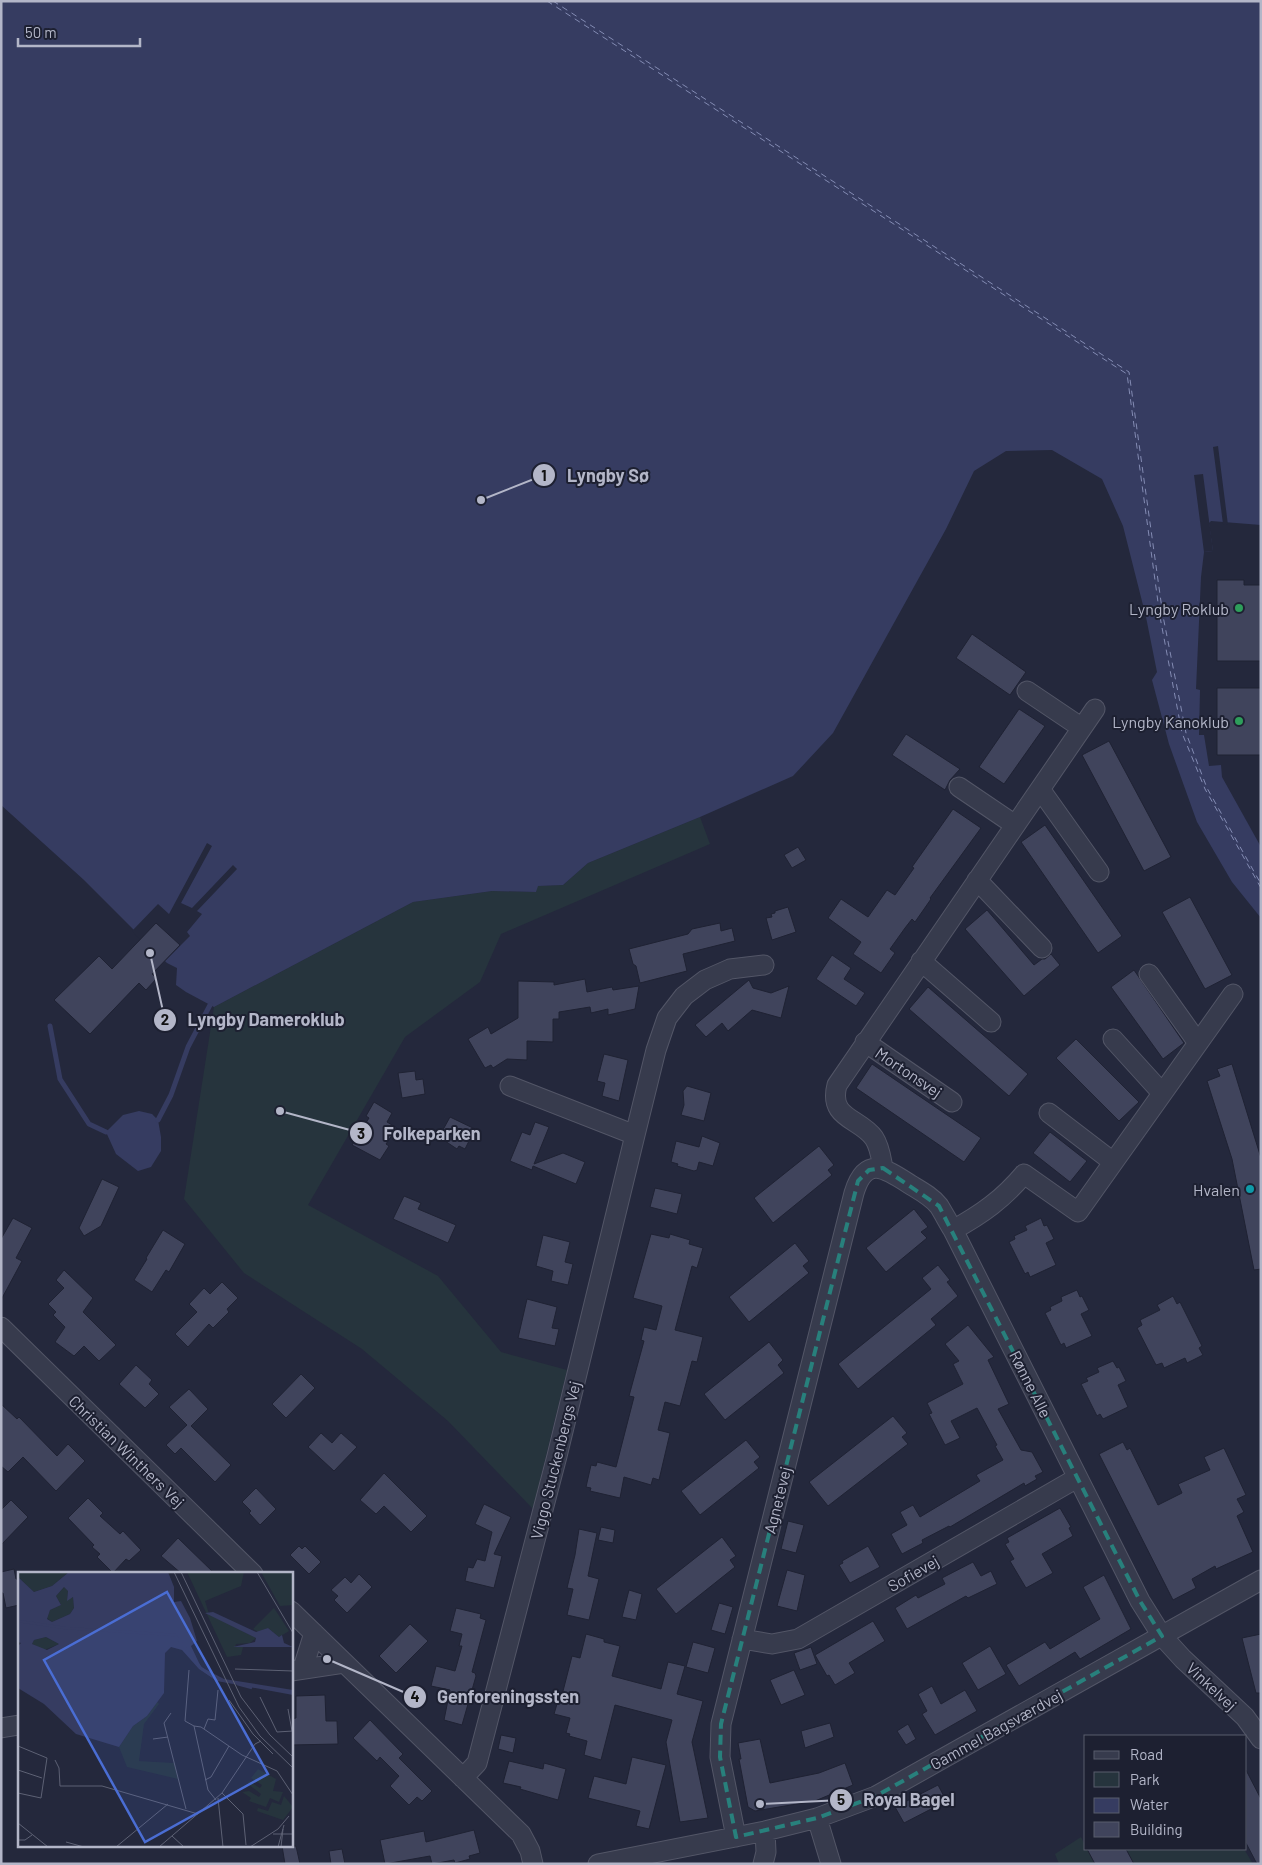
<svg xmlns="http://www.w3.org/2000/svg" width="1262" height="1865" font-family="Barlow,sans-serif">
<style>
.green{fill:#26343d}
.water{fill:#363c61}
.pier{fill:#24283c}
.lines{fill:none;stroke-linecap:round;stroke-linejoin:round}
.stream{stroke:#363c61;stroke-width:5}
.ferry{stroke:#838bb3;stroke-width:1;stroke-dasharray:6 5;stroke-linecap:butt}
.building{fill:#40445c;stroke:#1f2233}
.street-casing{stroke:#535667;stroke-width:21}
.street{stroke:#373b4d;stroke-width:19}
.marked{fill:none;stroke:#28807c;stroke-width:4;stroke-dasharray:10 6;stroke-linejoin:round}
.leisure-dot{fill:#2e9e5b;stroke:#1d2031;stroke-width:2}
.culture-dot{fill:#0f9aa8;stroke:#1d2031;stroke-width:2}
.labels{text-anchor:middle;dominant-baseline:central;stroke-width:4;stroke-linejoin:round;paint-order:stroke}
.poi-label{font-size:16px;fill:#b3b6c8;stroke:#1d2031;text-anchor:end}
.street-label{font-size:16px;fill:#b3b6c8;stroke:#1d2031}
.inset-river{fill:none;stroke:#363c61;stroke-width:2.5}
.inset-road{fill:none;stroke:#5d6174;stroke-width:1}
.view{fill:#4a6dd3;fill-opacity:0.15;stroke:#4a6dd3;stroke-width:2.5}
.inset-edge{fill:none;stroke:#b3b6c8;stroke-width:2.5}
.leader{fill:none;stroke:#b3b6c8;stroke-width:2}
.callout-dot{fill:#b3b6c8;stroke:#1d2031;stroke-width:2}
.mark-label{font-size:15px;text-anchor:middle;font-weight:bold;fill:#111}
.callout-label{font-size:18px;text-anchor:middle;font-weight:bold;fill:#b3b6c8;stroke:#1d2031;stroke-width:4;stroke-linejoin:round;paint-order:stroke}
</style>
<rect width="100%" height="100%" fill="#24283c"/>
<path class="green" d="M700 817 710 844 501 934 480 982 405 1037 308 1205 438 1276 501 1352 567 1370 533 1509 448 1421 362 1349 244 1273 184 1199 214 1007 413 902 492 891 536 892 537 886 563 885 588 863Z
M1081 1837 1095 1864H1059L1055 1854Z
M1126 1849H1244L1253 1864H1134Z"/>
<path class="water" d="M1 1H1261V525L1211 521 1209 523 1213 551 1204 552 1201 577 1196 689 1200 690 1199 735H1204L1209 766 1221 765 1222 777 1261 847V918L1232 882 1197 822 1169 744 1152 680 1157 672 1146 617 1123 526 1102 479 1052 450 1006 451 974 471 946 529 833 733 793 776 700 817 588 863 563 885 538 886 536 892 492 891 413 902 214 1007 186 992 176 985 177 968 167 963 84 880 1 805Z
M139 1111 152 1114 158 1120 161 1137V1151L151 1167 138 1171 116 1154 106 1132 123 1115Z"/>
<path class="pier" d="M1218 446 1228 525 1223 524 1213 447Z
M1203 474 1213 551 1204 552 1194 475Z
M207 843 212 846 181 903 192 908 233 865 237 869 197 911 202 914 187 932 190 936 163 963 132 931 158 904 169 914Z"/>
<g class="lines">
<path class="stream" d="M50 1026 60 1079 89 1124 106 1132
M158 1120 171 1095 188 1047 210 1005"/>
<path class="ferry" d="M547 1 1127 374 1160 617 1182 733 1205 789 1261 888
M553 1 1129 372 1163 616 1186 733 1207 788 1261 884"/>
</g>
<path class="building" d="M1217 580H1244V585H1261V661H1217Z
M972 634 1026 672 1010 695 956 658Z
M1217 688H1261V755H1217Z
M1019 709 1045 726 1004 784 979 767Z
M906 734 960 769 950 780 945 790 892 755Z
M1109 741 1171 857 1144 871 1082 755Z
M953 809 981 828 930 898 931 899 915 922 912 919 905 928 890 949 895 953 881 973 853 954 861 942 828 918 841 899 868 917 887 890 895 895 914 868 912 867Z
M1045 825 1122 936 1098 953 1021 842Z
M798 847 806 860 792 868 784 855Z
M1190 897 1232 975 1205 989 1162 912Z
M788 907 796 932 772 940 766 918 772 917 771 914 775 913V911Z
M987 910 1034 965 1042 959H1045L1051 954 1060 965 1024 996 965 929Z
M156 923 180 945 152 974 157 978 146 990 139 983 90 1034 54 1000 99 956 112 969Z
M720 923 721 931 732 928 735 941 683 954 687 971 640 983 636 966 633 964 629 949 688 934 692 929Z
M832 955 851 968 844 979 865 993 856 1006 816 979Z
M1134 970 1184 1043 1163 1059 1111 987Z
M585 979 587 992 612 987 613 990 639 986 635 1009 608 1015V1009L591 1013 590 1007 559 1012V1019H553V1042L527 1041V1060L507 1059 493 1068 491 1065 485 1068 468 1039 488 1027 491 1034 518 1018V981L554 982V985Z
M749 980 753 988 771 993 789 986 781 1018 752 1010 728 1031 722 1023 706 1037 695 1025Z
M928 987 1028 1074 1009 1096 909 1009Z
M1076 1039 1139 1102 1119 1121 1056 1058Z
M604 1054 628 1060 619 1101 602 1096 605 1083 597 1081Z
M872 1064 981 1138 964 1162 856 1088Z
M1232 1064 1261 1158V1269L1254 1270 1232 1159 1207 1081 1220 1076 1217 1069Z
M415 1071 416 1080 423 1079 425 1094 402 1098 398 1073Z
M687 1086 711 1093 704 1121 681 1115 684 1105 683 1091Z
M374 1102 392 1113 387 1122 397 1128 386 1144 389 1146 380 1160 352 1145 369 1118 366 1116Z
M450 1117 475 1129 465 1149 459 1146 457 1149 439 1137Z
M535 1122 549 1127 534 1164 563 1153 585 1162 576 1184 533 1166 532 1170 510 1161 522 1132 530 1135Z
M1050 1132 1087 1161 1070 1182 1033 1153Z
M702 1136 720 1143 713 1166 699 1162 697 1170 694 1171 677 1166 678 1164 671 1162 676 1141 699 1147Z
M819 1146 834 1165 828 1170 832 1175 773 1223 754 1198Z
M102 1179 119 1187 101 1226 84 1236 79 1228Z
M655 1188 682 1194 677 1214 650 1207Z
M404 1196 421 1203 418 1209 456 1225 448 1243 393 1219Z
M914 1209 928 1227 921 1232 927 1238 886 1272 866 1248Z
M13 1218 32 1228 16 1258 22 1261 1 1300V1239Z
M1041 1218 1044 1226 1047 1225 1054 1239 1046 1243 1056 1265 1030 1277 1028 1272 1025 1274 1009 1242 1015 1239 1014 1236 1027 1230 1025 1226Z
M163 1230 185 1244 169 1272 166 1270 152 1292 134 1280 147 1259 146 1258Z
M651 1234 669 1238 670 1234 690 1240 689 1244 703 1248 697 1268 692 1266 675 1330 703 1337 697 1362 692 1361 680 1406 665 1402 658 1430 670 1433 659 1480 653 1478 651 1485 624 1477 620 1498 590 1491 591 1488 586 1487 591 1465 596 1466 597 1462 616 1467 634 1397 629 1396 644 1341 641 1340 644 1327 656 1330 662 1306 633 1298Z
M543 1235 570 1242 565 1262 573 1264 568 1285 551 1281 553 1271 536 1266Z
M795 1243 809 1261 803 1266 809 1273 749 1322 729 1297Z
M938 1265 950 1280 947 1282 958 1296 931 1319 936 1325 858 1389 838 1364 931 1289 922 1278Z
M64 1270 93 1298 83 1312 116 1345 99 1361 84 1346 74 1356 55 1342 65 1327 53 1315 56 1312 48 1304 64 1288 56 1280Z
M222 1282 238 1298 227 1309 229 1312 213 1328 209 1324 188 1347 175 1334 197 1312 189 1304 204 1288 210 1294Z
M1077 1290 1080 1297 1082 1296 1089 1310 1081 1314 1092 1336 1066 1348 1064 1343 1061 1345 1045 1313 1051 1310 1050 1307 1062 1301 1061 1297Z
M1173 1296 1177 1304 1180 1302 1202 1346 1199 1348 1203 1355 1187 1363 1185 1358 1164 1368 1162 1363 1156 1365 1137 1328 1142 1325 1140 1320 1160 1310 1157 1305Z
M527 1299 557 1307 552 1328 559 1329 555 1346 518 1338Z
M968 1325 994 1357 988 1360 1009 1404 998 1409 1021 1450 1032 1452 1043 1472 1035 1476 1037 1479 1025 1486 1024 1483 950 1527 949 1526 922 1540 923 1543 902 1554 891 1534 907 1525 900 1512 913 1505 920 1517 980 1481 976 1475 1003 1460 995 1446 997 1445 977 1408 951 1421 960 1438 945 1445 929 1414 932 1413 927 1403 963 1384 953 1364 959 1361 945 1344Z
M769 1342 783 1360 778 1365 784 1373 725 1420 704 1394Z
M1113 1361 1117 1368 1119 1367 1126 1381 1118 1385 1128 1407 1103 1419 1100 1414 1097 1416 1081 1384 1088 1381 1086 1378 1099 1372 1097 1368Z
M136 1365 152 1380 149 1384 159 1394 145 1408 119 1384Z
M301 1374 315 1388 286 1418 272 1404Z
M189 1389 208 1409 191 1426 231 1465 215 1482 181 1448 175 1454 166 1445 187 1425 169 1407Z
M1 1404 17 1419 19 1417 57 1456 68 1444 85 1461 56 1491 23 1457 8 1472 1 1466Z
M893 1416 907 1433 902 1437 908 1444 828 1506 809 1482Z
M321 1433 332 1443 341 1433 357 1447 334 1471 308 1447Z
M746 1440 760 1457 754 1462 759 1468 700 1515 681 1491Z
M1123 1442 1127 1450 1130 1448 1158 1505 1182 1493 1178 1484 1210 1470 1204 1457 1224 1448 1246 1495 1237 1499 1244 1512 1237 1516 1253 1552 1216 1569 1215 1566 1192 1579 1196 1588 1173 1600 1099 1454Z
M384 1473 427 1516 411 1532 384 1506 376 1514 360 1500Z
M256 1488 276 1509 260 1525 249 1513 251 1511 242 1502Z
M88 1498 103 1513 100 1516 120 1534 123 1531 141 1550 129 1561 126 1559 113 1573 97 1557 100 1554 92 1547 94 1545 68 1518Z
M11 1500 28 1517 1 1545V1510Z
M484 1504 511 1517 494 1554 502 1556 494 1588 465 1581 468 1567 473 1568 477 1559 485 1561 492 1532 475 1524Z
M1060 1508 1071 1527 1069 1528 1073 1536 1042 1554 1053 1573 1026 1588 1010 1561 1014 1559 1005 1544 1009 1542 1007 1538Z
M788 1521 804 1525 796 1553 781 1549Z
M601 1527 615 1530 613 1543 598 1540Z
M579 1529 597 1533 588 1576 599 1579 589 1620 567 1615 573 1589 567 1588 575 1555Z
M722 1537 736 1556 730 1560 735 1567 676 1614 656 1589Z
M178 1538 215 1574H182L161 1556Z
M299 1546 302 1549 305 1546 321 1562 309 1574 290 1555Z
M868 1546 880 1567 850 1583 839 1565 843 1563 842 1561Z
M973 1562 981 1576 991 1571 997 1584 968 1598 966 1596 907 1629 895 1608 916 1595 918 1598 945 1584 942 1578Z
M14 1569 16 1579H19V1605L6 1608 3 1593H1V1572Z
M787 1570 805 1575 797 1611 777 1606Z
M359 1574 372 1587 347 1613 334 1600 338 1596 331 1590 345 1577 351 1583Z
M1104 1575 1131 1629 1080 1659 1075 1652 1019 1686 1006 1665 1045 1642 1050 1649 1100 1619 1083 1587Z
M629 1590 642 1594 636 1620 622 1617Z
M719 1603 733 1607 725 1634 711 1630Z
M456 1608 481 1614 480 1618 486 1620 472 1672 475 1673 476 1676 462 1725 444 1720 450 1690 431 1686 436 1666 455 1671 462 1646H459L462 1634 450 1631Z
M873 1621 885 1641 849 1663 855 1673 835 1685 829 1675 827 1676 815 1655Z
M410 1624 428 1641 396 1673 379 1656Z
M586 1634 604 1639V1642L620 1646 612 1676 661 1689 668 1662 685 1666 677 1694 703 1701 692 1742 708 1818 680 1822 666 1742 672 1720 615 1705 601 1760 584 1755 587 1741 569 1736 570 1734 566 1733 570 1718 554 1714 560 1694 562 1695 572 1656 580 1658Z
M1261 1634V1693H1256L1242 1638Z
M693 1642 715 1648 708 1673 686 1667Z
M990 1646 1006 1674 978 1690 962 1663Z
M811 1647 817 1664 800 1670 794 1653Z
M794 1670 805 1695 781 1705 770 1680Z
M932 1686 941 1704 965 1690 977 1711 935 1735 922 1714 927 1711 918 1694Z
M325 1695 326 1721H337L338 1744 291 1745V1719L296 1718V1696Z
M370 1720 403 1754 399 1758 432 1791 422 1801 417 1797 409 1805 390 1786 399 1776 380 1757 377 1761 353 1738Z
M830 1723 834 1737 805 1748 801 1731Z
M908 1724 916 1739 906 1745 897 1731Z
M501 1735 516 1738 513 1753 498 1749Z
M760 1739 770 1783 819 1773 845 1763 853 1785 815 1801 755 1811 748 1807 739 1759H741L738 1743Z
M632 1757 666 1765 649 1829 636 1826 640 1811 588 1798 594 1776 626 1784Z
M509 1761 543 1769 544 1763 566 1769 558 1800 520 1789 521 1787 503 1783Z
M1246 1770 1261 1799V1864H1257L1246 1843Z
M938 1785 947 1802 936 1809 935 1807 904 1823 895 1807Z
M474 1830 480 1853 469 1856 470 1859 455 1863 454 1860 432 1864 430 1856 385 1864 380 1840 424 1831 426 1842Z
M282 1846H296L300 1864H285Z
M342 1849 345 1864H331L329 1851Z
M1087 1849H1126L1134 1864H1095Z"/>
<g class="lines">
<defs>
<path id="street" d="M1027 691 1082 728
M959 787 1015 825
M1040 789 1099 872
M977 880 1042 948
M921 961 991 1022
M1149 974 1198 1043
M1113 1039 1162 1093
M865 1042 952 1102
M510 1086 635 1135
M1049 1113 1113 1162
M883 1168C881 1158 880 1147 874 1138 860 1118 828 1119 837 1085L1095 709
M953 1230C982 1214 1003 1199 1024 1174L1078 1212 1233 994
M1 1327 253 1574
M291 1611 521 1834 530 1851 533 1864
M742 1639 772 1644 798 1639 1077 1478
M303 1668 314 1633
M291 1671 344 1663
M1 1728 19 1725
M463 1778 477 1763 557 1456 635 1135 656 1050 667 1018 684 996 705 980 730 969 764 965
M817 1818 831 1864
M736 1837 720 1757 721 1724 854 1193C866 1154 886 1169 911 1185 921 1191 932 1197 939 1206 944 1214 948 1222 953 1230L1140 1601 1162 1636 1183 1659 1245 1717 1261 1739
M598 1864 765 1831 817 1818 876 1796 1261 1580
M763 1864 766 1852 765 1831"/>
</defs>
<use href="#street" class="street-casing"/>
<use href="#street" class="street"/>
</g>
<path class="marked" d="M883 1168 939 1206 1140 1601 1162 1636 876 1796 817 1818 736 1837 720 1757 721 1724 858 1181 869 1170Z"/>
<g class="leisure-dot">
<circle cx="1239" cy="608" r="5"/>
<circle cx="1239" cy="721" r="5"/>
</g>
<circle class="culture-dot" cx="1250" cy="1189" r="5"/>
<g class="labels">
<g class="poi-label">
<text x="1229" y="608">Lyngby Roklub</text>
<text x="1229" y="721">Lyngby Kanoklub</text>
<text x="1240" y="1189">Hvalen</text>
</g>
<g class="street-label">
<text transform="translate(909 1072) rotate(34)">Mortonsvej</text>
<text transform="translate(1031 1384) rotate(63)">Rønne Alle</text>
<text transform="translate(127 1451) rotate(44)">Christian Winthers Vej</text>
<text transform="translate(555 1460) rotate(-76)">Viggo Stuckenbergs Vej</text>
<text transform="translate(777 1500) rotate(-76)">Agnetevej</text>
<text transform="translate(913 1573) rotate(-30)">Sofievej</text>
<text transform="translate(1212 1686) rotate(43)">Vinkelvej</text>
<text transform="translate(996 1729) rotate(-29)">Gammel Bagsværdvej</text>
</g>
</g>
<g transform="translate(18 1572)">
<rect width="275" height="275" fill="#24283c"/>
<path d="M0 0H51L34 14 16 20 0 5ZM169 0H226L223 14 187 29 191 42 238 66 232 71 218 72 217 75H225L223 83 209 85ZM243 0H275V33L262 34ZM46 15 50 19 49 27 55 25 56 36 52 42 34 50 29 46 32 38 43 33 38 24ZM256 36 271 59 261 65 250 56 240 60 235 57ZM28 65 41 72 26 78 14 72 16 68ZM139 130 141 132 126 152 121 189 156 191 160 207 109 195 101 175 115 154 129 144ZM240 197 258 207 255 219 265 220 261 230 252 226 248 235 231 229 233 226 224 220 231 219 241 225 243 222 230 212 231 209 242 216 244 213 233 206ZM266 224 275 235 265 248 239 239 240 236 250 239 254 230 263 233Z" fill="#26343d"/>
<path d="M51 0H150L156 15V30L163 29 172 46 179 69 173 74 183 95 206 107 275 118V123L199 109 181 97 164 78 153 75 147 81 146 121 129 144 115 154 101 175 58 162 26 132 0 116V74L3 71 0 70V5L16 20 34 14ZM46 15 50 19 49 29 55 25 56 36 52 42 34 50 29 47 32 38 43 33 38 24ZM28 65 41 72 29 78 14 72 16 68ZM195 40 238 60 250 56 261 65 264 63 266 71 275 75H215L237 70 238 66 187 41Z" fill="#363c61" fill-rule="evenodd"/>
<path class="inset-river" d="M0 49 47 56 157 63 183 96 198 107 213 110M219 112 234 116"/>
<path class="inset-road" d="M156 0 221 135 242 164 275 196M163 0 223 125 252 163 275 185M239 0 275 61M217 97 275 99M171 98 167 149 176 154M242 125 259 160 275 159M211 128 235 162 255 182M270 137 274 159M153 141 146 151 168 237M186 157 190 147 197 148 200 118M135 167 150 165M0 174 29 186 23 226 0 221M37 188 41 196 42 214H84L180 242M0 198 24 206M187 208 193 205 211 174M204 221 225 242 228 273M200 226 205 275M198 228 190 218 176 154 183 155 224 183 259 199 275 223M0 251 30 275M255 262H275M154 264 166 275M0 268H7L14 263M48 270 66 275M98 275 150 232M141 275 204 221 237 172 243 169M232 275 260 257 271 244M260 275 266 253M263 275 265 257"/>
<path class="view" d="M149 20 250 202 127 270 26 88Z"/>
<rect width="275" height="275" class="inset-edge"/>
</g>
<path class="leader" d="M481 500L544 475M150 953L165 1020M280 1111L361 1133M327 1659L415 1697M760 1804L841 1800"/>
<g class="callout-dot">
<circle cx="481" cy="500" r="5"/>
<circle cx="150" cy="953" r="5"/>
<circle cx="280" cy="1111" r="5"/>
<circle cx="327" cy="1659" r="5"/>
<circle cx="760" cy="1804" r="5"/>
<circle cx="544" cy="475" r="12"/>
<circle cx="165" cy="1020" r="12"/>
<circle cx="361" cy="1133" r="12"/>
<circle cx="415" cy="1697" r="12"/>
<circle cx="841" cy="1800" r="12"/>
</g>
<g class="mark-label">
<text x="544" y="481">1</text>
<text x="165" y="1025">2</text>
<text x="361" y="1139">3</text>
<text x="415" y="1702">4</text>
<text x="841" y="1805">5</text>
</g>
<g class="callout-label">
<text x="608" y="482">Lyngby Sø</text>
<text x="266" y="1026">Lyngby Dameroklub</text>
<text x="432" y="1140">Folkeparken</text>
<text x="508" y="1703">Genforeningssten</text>
<text x="909" y="1806">Royal Bagel</text>
</g>
<rect width="1262" height="1865" fill="none" stroke="#b3b6c8" stroke-width="5"/>
<rect x="1084" y="1735" width="162" height="115" fill="#1d2031" stroke="#595c6d"/>
<rect x="1094" y="1751" width="25" height="8" fill="#373b4d" stroke="#595c6d"/>
<text x="1130" y="1760" font-size="15" fill="#b3b6c8">Road</text>
<rect x="1094" y="1772" width="25" height="15" fill="#26343d" stroke="#595c6d"/>
<text x="1130" y="1785" font-size="15" fill="#b3b6c8">Park</text>
<rect x="1094" y="1798" width="25" height="15" fill="#363c61" stroke="#595c6d"/>
<text x="1130" y="1810" font-size="15" fill="#b3b6c8">Water</text>
<rect x="1094" y="1822" width="25" height="15" fill="#40445c" stroke="#595c6d"/>
<text x="1130" y="1835" font-size="15" fill="#b3b6c8">Building</text>
<path d="M18 38v8h122v-8" fill="none" stroke="#b3b6c8" stroke-width="2.5"/>
<text x="25" y="38" font-size="15" fill="#b3b6c8" stroke="#1d2031" stroke-width="4" paint-order="stroke">50 m</text>
</svg>
